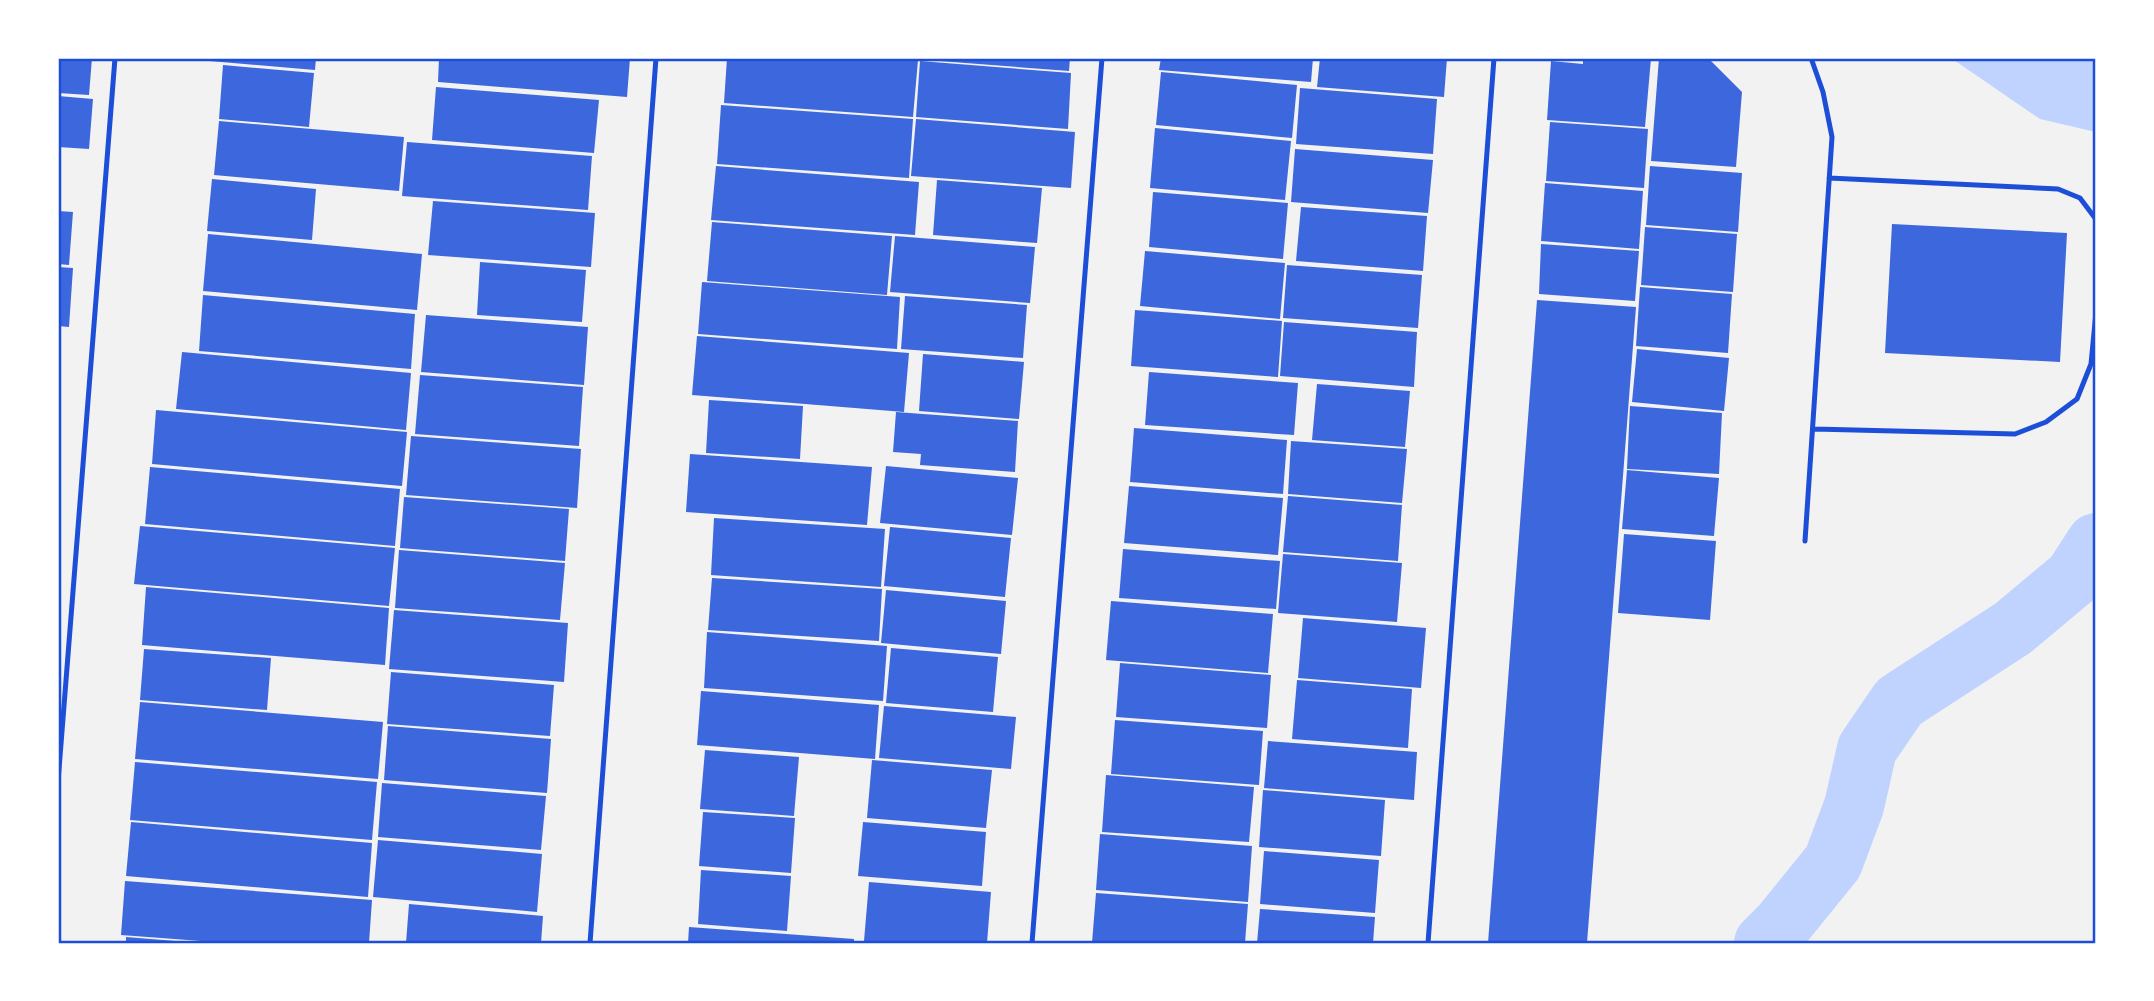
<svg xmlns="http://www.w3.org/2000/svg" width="2154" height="1001" font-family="Arial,sans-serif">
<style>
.water{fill:#bfd3fe}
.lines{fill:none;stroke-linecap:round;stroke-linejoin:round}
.river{stroke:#bfd3fe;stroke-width:60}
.building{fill:#3d67dc}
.service{stroke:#1d4ed8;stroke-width:5}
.neatline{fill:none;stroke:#1d4ed8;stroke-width:2.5}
</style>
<rect width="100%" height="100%" fill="#f2f2f2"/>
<path class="water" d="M1951 58H2096V132L2040 119Z"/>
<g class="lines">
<path class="river" d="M1764 943 1782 925 1833 862 1854 806 1867 749 1899 702 2013 628 2074 577 2096 543"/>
</g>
<path class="building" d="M58 58H92L89 95 58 93Z
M198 58H316L315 70 198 60Z
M439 58H630L627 97 438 82Z
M727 58H885L918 60 913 117 724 103Z
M926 58H1070L1069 71 926 60Z
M1161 58H1313L1311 82 1159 70Z
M1320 58H1447L1444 97 1317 87Z
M1583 58H1651L1645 127 1547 120 1551 61 1583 64Z
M1659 58H1708L1742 92 1736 167 1651 161Z
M920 61 1071 73 1068 129 916 117Z
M223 65 314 73 309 127 219 119Z
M1161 72 1297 85 1292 138 1156 125Z
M436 87 599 100 594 153 432 140Z
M1300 88 1437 99 1433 154 1296 144Z
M58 96 93 99 89 149 58 147Z
M721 105 913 119 909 178 717 164Z
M916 119 1075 132 1071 188 911 176Z
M219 121 404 137 399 191 214 175Z
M1550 122 1648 129 1644 188 1546 181Z
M1155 128 1291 141 1285 200 1150 188Z
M407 142 592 156 588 210 402 196Z
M1295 149 1433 160 1428 213 1291 202Z
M716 166 919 182 915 235 711 220Z
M1650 166 1742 173 1738 232 1646 225Z
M212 179 316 189 312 240 207 231Z
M937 180 1042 188 1037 243 933 235Z
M1545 183 1643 191 1639 249 1541 241Z
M1153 192 1288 203 1283 259 1149 247Z
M433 201 595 213 591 267 428 255Z
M1301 207 1427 216 1423 271 1296 261Z
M58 211 73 212 69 265 58 264Z
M712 222 892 236 887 295 707 281Z
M1892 224 2067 233 2060 362 1885 353Z
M1645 227 1737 234 1733 292 1641 285Z
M208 234 422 254 417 310 203 291Z
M895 236 1035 247 1030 303 890 292Z
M1541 244 1639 251 1635 301 1539 294Z
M1145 251 1285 263 1280 319 1140 306Z
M480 262 586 270 582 322 477 315Z
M1287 265 1422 275 1418 328 1283 318Z
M58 267 73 268 69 327 58 326Z
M702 282 900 297 897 349 698 334Z
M1640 287 1732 294 1728 353 1636 346Z
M203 295 415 314 411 369 199 351Z
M905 296 1027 305 1023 358 901 349Z
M1537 300 1636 307 1587 943H1488Z
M1135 310 1282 321 1278 377 1131 366Z
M426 315 588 327 584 385 421 372Z
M1284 322 1417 332 1414 387 1280 376Z
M697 336 909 353 904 412 692 395Z
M1637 349 1729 358 1724 411 1632 402Z
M182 352 411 373 406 430 176 409Z
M923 354 1024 362 1019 419 919 411Z
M1149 372 1298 383 1294 435 1145 425Z
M420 375 583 387 579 446 415 434Z
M1317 384 1410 391 1405 447 1312 440Z
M709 400 803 406 800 459 706 453Z
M1630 406 1722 413 1719 474 1627 469Z
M156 410 407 432 402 486 152 464Z
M896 412 1018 421 1015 472 920 465 921 454 893 452Z
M1134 428 1287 440 1283 494 1130 482Z
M411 436 581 449 577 508 406 495Z
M1291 441 1407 449 1402 503 1288 494Z
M690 454 872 467 867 525 686 512Z
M886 466 1018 478 1012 535 880 523Z
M150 467 400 489 395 546 145 524Z
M1627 470 1719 478 1714 536 1622 529Z
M1129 486 1283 498 1278 555 1124 543Z
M1288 496 1402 505 1398 561 1283 552Z
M404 497 569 509 565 561 400 548Z
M714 518 885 529 881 587 711 575Z
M140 526 395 548 389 606 134 584Z
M890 527 1011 538 1005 597 884 586Z
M1624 534 1716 541 1710 620 1618 613Z
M1123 549 1280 561 1276 609 1119 598Z
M399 550 565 563 560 620 395 608Z
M1283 554 1402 563 1397 622 1278 613Z
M712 578 882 589 879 641 708 630Z
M146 587 389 608 385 665 142 645Z
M886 590 1006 601 1001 654 881 643Z
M1111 601 1273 614 1268 673 1106 660Z
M394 610 568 623 564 682 389 669Z
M1303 618 1426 628 1421 688 1298 678Z
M707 632 887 646 883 701 704 688Z
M891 648 998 657 993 712 886 703Z
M144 649 271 658 267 710 140 700Z
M1120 663 1271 675 1267 728 1116 717Z
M391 672 554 685 550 736 387 724Z
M1297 680 1412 689 1408 748 1292 739Z
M701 691 879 705 875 759 697 745Z
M140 702 383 722 378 779 135 759Z
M884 706 1016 717 1011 769 879 758Z
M1115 720 1263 731 1259 785 1111 774Z
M388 726 551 739 547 793 384 780Z
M1268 741 1417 752 1414 800 1264 788Z
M705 750 799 757 794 816 700 809Z
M872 760 992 770 986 828 867 818Z
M135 762 377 782 372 840 130 820Z
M1106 775 1254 787 1249 842 1102 832Z
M382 783 546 796 541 850 378 837Z
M1263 790 1385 800 1381 856 1259 847Z
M703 812 795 818 791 873 699 866Z
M131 822 372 843 368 897 126 876Z
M863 822 986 832 982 886 858 876Z
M1100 834 1252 846 1248 902 1096 890Z
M378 840 542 854 537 912 373 897Z
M1264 851 1379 860 1375 913 1260 904Z
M701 870 791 876 787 931 698 924Z
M125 881 372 900 369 943H228L121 935Z
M869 882 991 892 987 943H891L864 941Z
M1096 893 1248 904 1245 943H1092Z
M409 904 543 916 541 943H406Z
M1260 909 1375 917 1373 943H1257Z
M689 927 854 939V943H688Z
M126 937 176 941V943H126Z"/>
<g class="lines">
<path class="service" d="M1829 178 2058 189 2080 198 2095 218 2096 222
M1814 429 2015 434 2046 422 2077 399 2091 364 2096 312
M1805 541 1832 137 1823 92 1811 58
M58 782 115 58
M590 943 656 58
M1032 943 1102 58
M1428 943 1494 58"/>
</g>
<rect width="2154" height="1001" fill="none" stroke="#ffffff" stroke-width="119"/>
<rect x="60" y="60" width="2034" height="882" class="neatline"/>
</svg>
